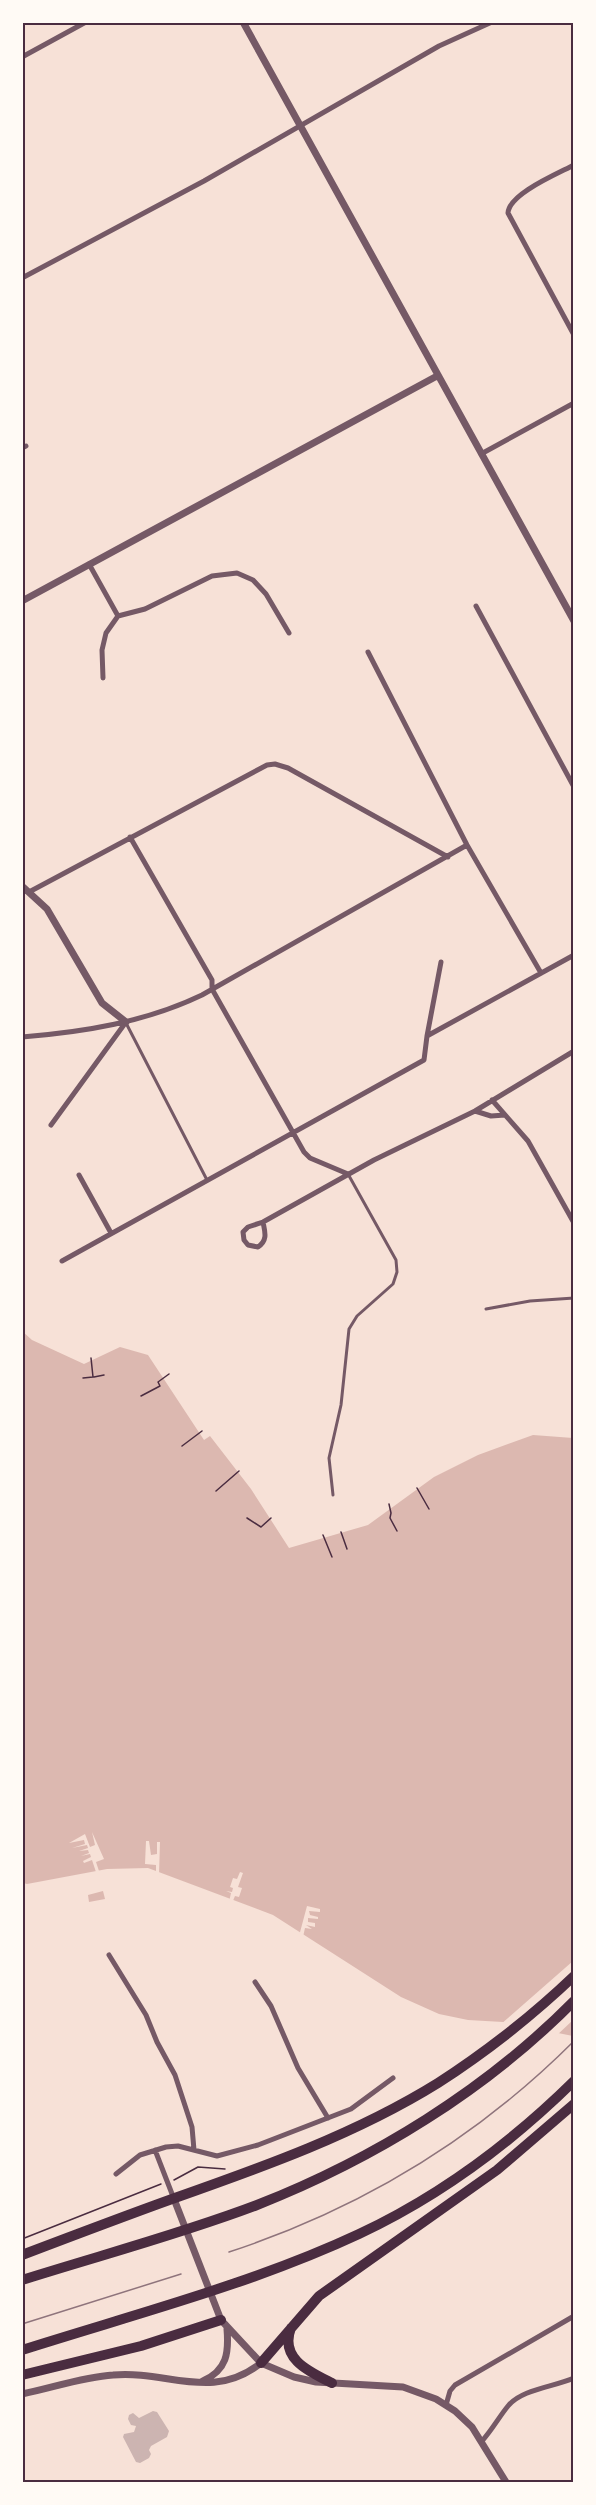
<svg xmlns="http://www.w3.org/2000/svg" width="596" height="2505" font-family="'Sofia Sans Condensed',sans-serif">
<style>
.water{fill:#dcb8b0}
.pier{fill:#f7e1d7}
.building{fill:#ccb4b1}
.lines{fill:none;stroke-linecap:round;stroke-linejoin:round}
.path{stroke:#4a2c40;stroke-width:1.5}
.service{stroke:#755966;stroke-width:3}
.minor{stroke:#755966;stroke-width:5}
.tertiary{stroke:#755966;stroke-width:7}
.motorway{stroke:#4a2c40;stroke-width:10}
.tram{stroke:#8f747c;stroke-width:1.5}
.neatline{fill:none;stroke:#4a2c40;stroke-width:2}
</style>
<rect width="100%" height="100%" fill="#f7e1d7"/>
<path class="water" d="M22 1331 32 1340 84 1364 120 1347 148 1355 204 1440 210 1436 251 1489 289 1548 368 1525 434 1477 478 1455 533 1435 573 1438V2036L503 2022 468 2020 439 2014 401 1997 273 1915 148 1868 107 1869 27 1884 23 1883Z
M103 1891 105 1899 89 1902 88 1895Z"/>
<path class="pier" d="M92 1832 104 1859 96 1862 99 1871 96 1872 92 1860 84 1863 83 1861 91 1857 90 1854 81 1856 89 1853 88 1850 79 1851 88 1848 87 1845 72 1848 85 1844 84 1840 69 1843 85 1834 90 1847 95 1845Z
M146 1841H149L151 1855 157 1854V1842H160L159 1875 156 1874V1865L145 1864Z
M240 1872 243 1873 238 1887 242 1888 239 1897 235 1896 232 1903 229 1902 231 1893 226 1891 232 1892 233 1888 230 1887 233 1878 237 1879Z
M307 1906 320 1909V1912L309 1911 310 1915 318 1917V1919L308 1918V1922L315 1923V1927L306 1925 312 1929 305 1928 303 1937 299 1936Z
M573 1961V2020L556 2036 500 2025Z"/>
<path class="building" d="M153 2411 157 2412 169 2431 167 2437 151 2446 149 2450 151 2454 149 2458 140 2463 136 2462 123 2437 124 2434 134 2432 136 2426 131 2425 128 2419 129 2415 133 2413 139 2418Z"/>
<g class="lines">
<path class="path" d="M94 1377 104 1375
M83 1378 93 1377 91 1358
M141 1396 160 1386 158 1382 169 1374
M182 1446 202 1431
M417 1488 429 1509
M216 1491 239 1471
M389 1504 391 1513 390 1518 397 1531
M247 1518 261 1527 271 1518
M341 1532 347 1549
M323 1535 332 1557
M174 2180 198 2167 225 2169
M22 2239 161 2184"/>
<path class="service" d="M126 1023 207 1180
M486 1309 530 1301 574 1298
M333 1495 329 1458 341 1405 349 1329 357 1316 393 1284 397 1272 396 1260 348 1174"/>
<path class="minor" d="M22 57 86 22
M574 165C557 174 509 194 508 213L574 335
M22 278 204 181 439 46 492 22
M22 448 26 446
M481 454 574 403
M89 564 118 616
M476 606 574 787
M368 652 467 845 541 973
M103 678 102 650 106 633 118 616 145 609 212 576 237 573 253 580 266 594 289 633
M130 837 212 980V989L304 1152 310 1158 348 1174
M25 891 29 892 267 765 275 764 288 768 448 857
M427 1036 441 962
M22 1037C84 1032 146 1022 202 995L467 845
M492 1100 528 1141 574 1223
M475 1111 491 1116 505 1115
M51 1125 126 1022
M79 1175 111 1233
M263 1222C265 1232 268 1240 258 1247L248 1245 244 1240 243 1232 248 1227 263 1222 374 1160 475 1111 574 1051
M62 1261 424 1060 427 1036 574 955
M109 1955 146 2015 157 2042 175 2075 192 2127 194 2150
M255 1982 271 2006 298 2068 328 2118
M155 2150 174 2199
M116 2174 140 2155 166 2147 178 2146 217 2156 258 2145 351 2109 393 2078
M446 2405 450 2391 455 2385 574 2316
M482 2441C492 2430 499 2417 508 2406 522 2389 554 2387 574 2378"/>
<path class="tertiary" d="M243 22 574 621
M22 601 437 376
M22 886 47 909 102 1003 126 1022
M174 2199 221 2320 261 2363 294 2377 316 2382 403 2387 436 2399 455 2411 472 2427 506 2482
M203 2381C227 2370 229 2353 227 2329
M22 2394C52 2388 83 2377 113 2375 168 2370 211 2402 261 2363"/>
<path class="motorway" d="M22 2255C72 2236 122 2217 172 2199 263 2167 356 2134 438 2083 486 2052 532 2016 574 1976
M22 2280C101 2255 181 2234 257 2205 374 2159 486 2090 574 2001
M291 2328C279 2359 310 2372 332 2383
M22 2350C135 2314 252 2284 359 2234 438 2197 512 2142 574 2081
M261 2363 319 2296 497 2170 574 2104
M22 2375 141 2346 221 2320"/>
<path class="tram" d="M229 2252C360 2209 476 2139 574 2041
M22 2324 181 2274"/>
</g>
<rect width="596" height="2505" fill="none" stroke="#fffaf5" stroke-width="48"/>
<rect x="24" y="24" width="548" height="2457" class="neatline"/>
</svg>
